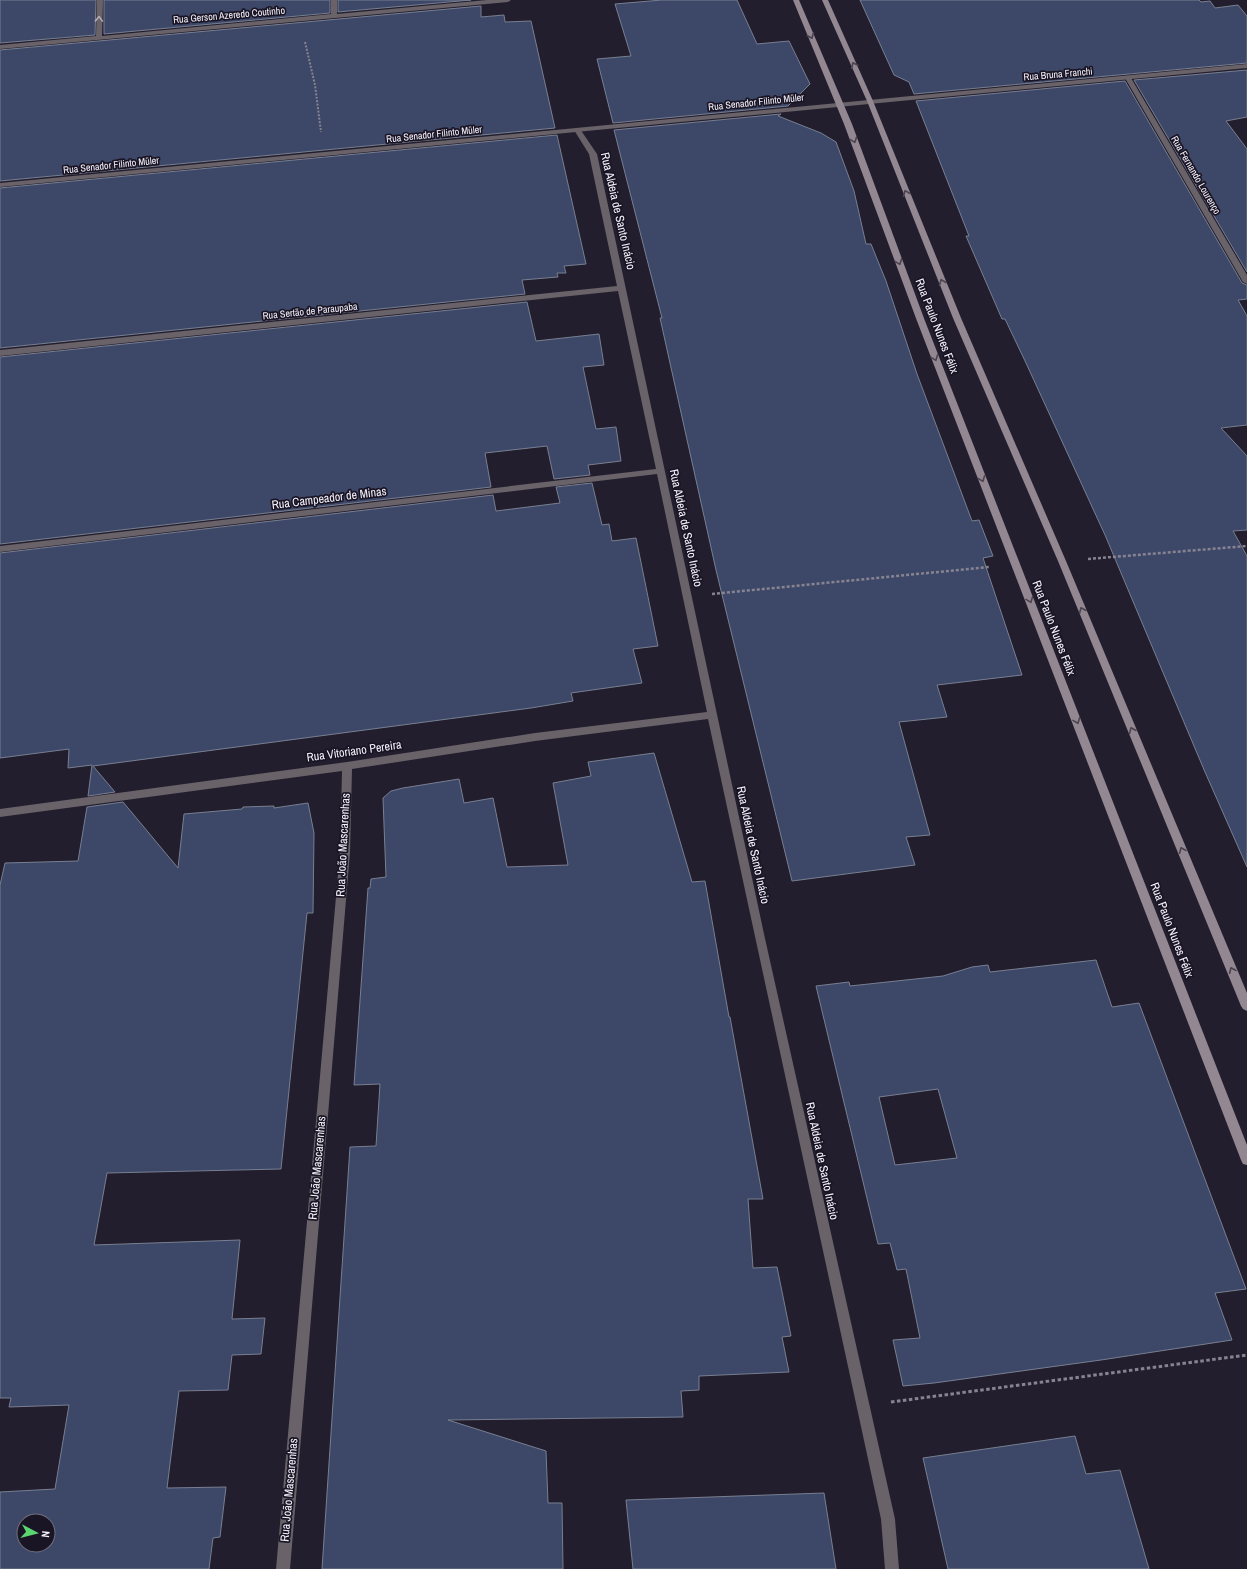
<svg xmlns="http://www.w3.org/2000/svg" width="1247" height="1569" font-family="'Archivo Narrow',sans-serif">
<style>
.building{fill:#3d4869;stroke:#787f91;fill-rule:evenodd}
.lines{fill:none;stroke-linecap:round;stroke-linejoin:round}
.path-far2{stroke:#878390;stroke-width:2;stroke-dasharray:2 1.5;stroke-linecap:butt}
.path-far1{stroke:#878390;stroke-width:2.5;stroke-dasharray:3 2;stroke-linecap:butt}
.path{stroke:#878390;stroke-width:3;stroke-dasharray:3.5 2.5;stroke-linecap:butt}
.minor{fill:#696268;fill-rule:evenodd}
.tertiary{fill:#696268;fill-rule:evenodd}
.secondary{fill:#938791;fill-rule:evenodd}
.oneway{stroke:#b0aab3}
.oneway2{stroke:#4a4350}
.labels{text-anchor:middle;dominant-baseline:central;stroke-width:3.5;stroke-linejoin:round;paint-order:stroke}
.far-street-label{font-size:10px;fill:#f6f3fe;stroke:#1a1524}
.street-label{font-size:12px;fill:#f6f3fe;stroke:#1a1524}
</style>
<rect width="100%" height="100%" fill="#231e2e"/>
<path class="building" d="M0 0H96L95 35 0 43Z
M104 0H330V13L104 34Z
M338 0H471L338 12Z
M662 0H737L757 44 789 41 810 84 788 106 613 123 597 59 631 56 615 4Z
M860 0H1199L1201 2 1210 1 1215 8 1238 5 1247 16V63L914 94 909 82 894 75Z
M481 6V17L504 15 505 22 531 21 555 128 0 181V50Z
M1247 70V117L1226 121 1247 149V272L1134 80Z
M1125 81 1242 283 1247 285V299L1238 300 1247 316V425L1221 428 1247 456V530L1233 531 1247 556V867L1205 772 1105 535 1026 363 1005 319H1002L966 236H969L916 101Z
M781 114 778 116 821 133 836 142 854 191 866 244H871L886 281 917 374 972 521 979 520 993 556 983 558 1022 675 937 685 947 717 899 722 930 835 906 837 915 865 792 881 716 570 660 318H662L614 130Z
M557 135 586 264 564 266 566 273H557L558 277 522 280 525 294 0 348V188Z
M527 302 536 341 599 334 604 365 583 367 596 429 616 427 621 461 588 465 590 475 554 479 547 446 485 453 491 487 0 544V357Z
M592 483 602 525 609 524 612 541 636 538 658 646 633 649 642 683 571 693 573 701 531 708 93 766 115 792 88 796 92 765 68 768 69 749 0 758V553L493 495 496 511 560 503 556 487Z
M654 753 692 882 705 881 729 1017H730L763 1199H748L753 1268 777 1267 791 1336 782 1337 789 1372 699 1376V1390L681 1391 683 1417 448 1420 546 1451 548 1503H562L563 1569H322L350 1147 376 1146 380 1084 354 1085 368 888H370L371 879 386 877 383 798 391 791 403 788 459 779 464 803 493 798 507 867 568 865 553 783 591 776 588 762Z
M123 802 178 868 184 814 242 809 243 807 274 806V808L308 803 314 833 313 913H307L281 1169 107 1173 94 1245 240 1240 232 1319 265 1318 261 1354 232 1355 228 1390 179 1391 167 1488 226 1487 220 1537 213 1538 209 1569H0V1492L55 1489 69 1405 9 1407 11 1398H0V885L5 863 78 861 87 807ZM24 1521H48V1545H24Z
M1096 960 1112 1007 1139 1003 1246 1289 1215 1293 1232 1340 1101 1360 934 1383 903 1386 893 1340 920 1338 906 1269 897 1270 890 1243 878 1244 816 986 849 982 850 986 943 976 972 967 988 965 990 972ZM938 1089 957 1158 895 1165 879 1097Z
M1075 1436 1086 1474 1120 1470 1149 1569H948L923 1458Z
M824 1493 836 1569H633L626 1500Z"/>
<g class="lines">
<path class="path-far2" d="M305 42 315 85 321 132"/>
<path class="path-far1" d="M1088 559 1247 546
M712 594 989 567"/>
<path class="path" d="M891 1402 1247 1355"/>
<path class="minor" d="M97 0H103L102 36 331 14V0H337V14L487 0H511L508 2 0 49V45L96 36Z
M1126 77 1131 78 1247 275V284L1243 282 1125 78Z
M578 128 580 129 597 154 764 934 895 1519 899 1569H885L881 1519 708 719 535 741 352 769 350 852 290 1569H276L340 852 342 771 0 817V809L347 762 535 733 707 712 657 474 0 552V546L656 469 618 291 0 356V350L617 286 589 154 574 130Z"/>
<path class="tertiary" d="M1247 64V68L0 187V183Z"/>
<path class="secondary" d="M793 0H799L852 124 925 321 1247 1145V1165L1243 1164 1241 1160 917 321 844 124Z
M822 0H828L873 101 961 318 1066 561 1247 993V1011L1243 1009 1241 1006 1058 561 953 318 867 101Z"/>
</g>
<defs><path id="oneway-chevron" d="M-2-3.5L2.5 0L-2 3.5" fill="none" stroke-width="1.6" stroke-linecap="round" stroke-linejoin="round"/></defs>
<use class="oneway" href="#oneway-chevron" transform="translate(99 19) rotate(-88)"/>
<g class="oneway2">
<use href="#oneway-chevron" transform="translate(811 36) rotate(67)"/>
<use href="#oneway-chevron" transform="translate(854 65) rotate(-114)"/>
<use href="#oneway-chevron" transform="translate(854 140) rotate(70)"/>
<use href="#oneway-chevron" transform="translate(906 193) rotate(-112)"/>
<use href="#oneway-chevron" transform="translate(899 262) rotate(70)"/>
<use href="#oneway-chevron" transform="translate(942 282) rotate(-112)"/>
<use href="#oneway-chevron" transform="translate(935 358) rotate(69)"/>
<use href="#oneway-chevron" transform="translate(982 479) rotate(69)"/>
<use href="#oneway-chevron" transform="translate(1030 600) rotate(69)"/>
<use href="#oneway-chevron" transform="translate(1082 610) rotate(-113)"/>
<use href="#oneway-chevron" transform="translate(1077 721) rotate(69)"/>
<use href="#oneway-chevron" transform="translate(1132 730) rotate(-113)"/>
<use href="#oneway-chevron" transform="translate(1182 850) rotate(-113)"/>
<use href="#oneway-chevron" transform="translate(1232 970) rotate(-113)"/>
</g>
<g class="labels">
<g class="far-street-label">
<text transform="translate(229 15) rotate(-5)">Rua Gerson Azeredo Coutinho</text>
<text transform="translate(1058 74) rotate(-5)">Rua Bruna Franchi</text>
<text transform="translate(756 102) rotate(-6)">Rua Senador Filinto Müler</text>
<text transform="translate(434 134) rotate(-6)">Rua Senador Filinto Müler</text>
<text transform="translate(111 165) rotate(-6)">Rua Senador Filinto Müler</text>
<text transform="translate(1196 175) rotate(60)">Rua Fernando Lourenço</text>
<text transform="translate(310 311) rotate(-6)">Rua Sertão de Paraupaba</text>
</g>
<g class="street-label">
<text transform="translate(618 211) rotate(77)">Rua Aldeia de Santo Inácio</text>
<text transform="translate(937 326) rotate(69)">Rua Paulo Nunes Félix</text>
<text transform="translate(329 498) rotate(-7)">Rua Campeador de Minas</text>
<text transform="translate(686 528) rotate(78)">Rua Aldeia de Santo Inácio</text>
<text transform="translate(1054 628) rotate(69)">Rua Paulo Nunes Félix</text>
<text transform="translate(354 751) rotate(-8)">Rua Vitoriano Pereira</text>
<text transform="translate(343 845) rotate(-87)">Rua João Mascarenhas</text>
<text transform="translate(753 845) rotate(78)">Rua Aldeia de Santo Inácio</text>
<text transform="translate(1172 930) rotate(69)">Rua Paulo Nunes Félix</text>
<text transform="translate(822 1161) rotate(78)">Rua Aldeia de Santo Inácio</text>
<text transform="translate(317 1168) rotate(-85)">Rua João Mascarenhas</text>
<text transform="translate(289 1490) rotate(-85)">Rua João Mascarenhas</text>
</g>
</g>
<g transform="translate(36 1533) rotate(97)"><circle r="19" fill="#1a1524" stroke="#726e7b"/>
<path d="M0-3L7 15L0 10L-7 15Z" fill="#5ad56f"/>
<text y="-6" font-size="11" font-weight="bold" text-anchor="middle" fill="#f6f3fe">N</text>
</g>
</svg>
